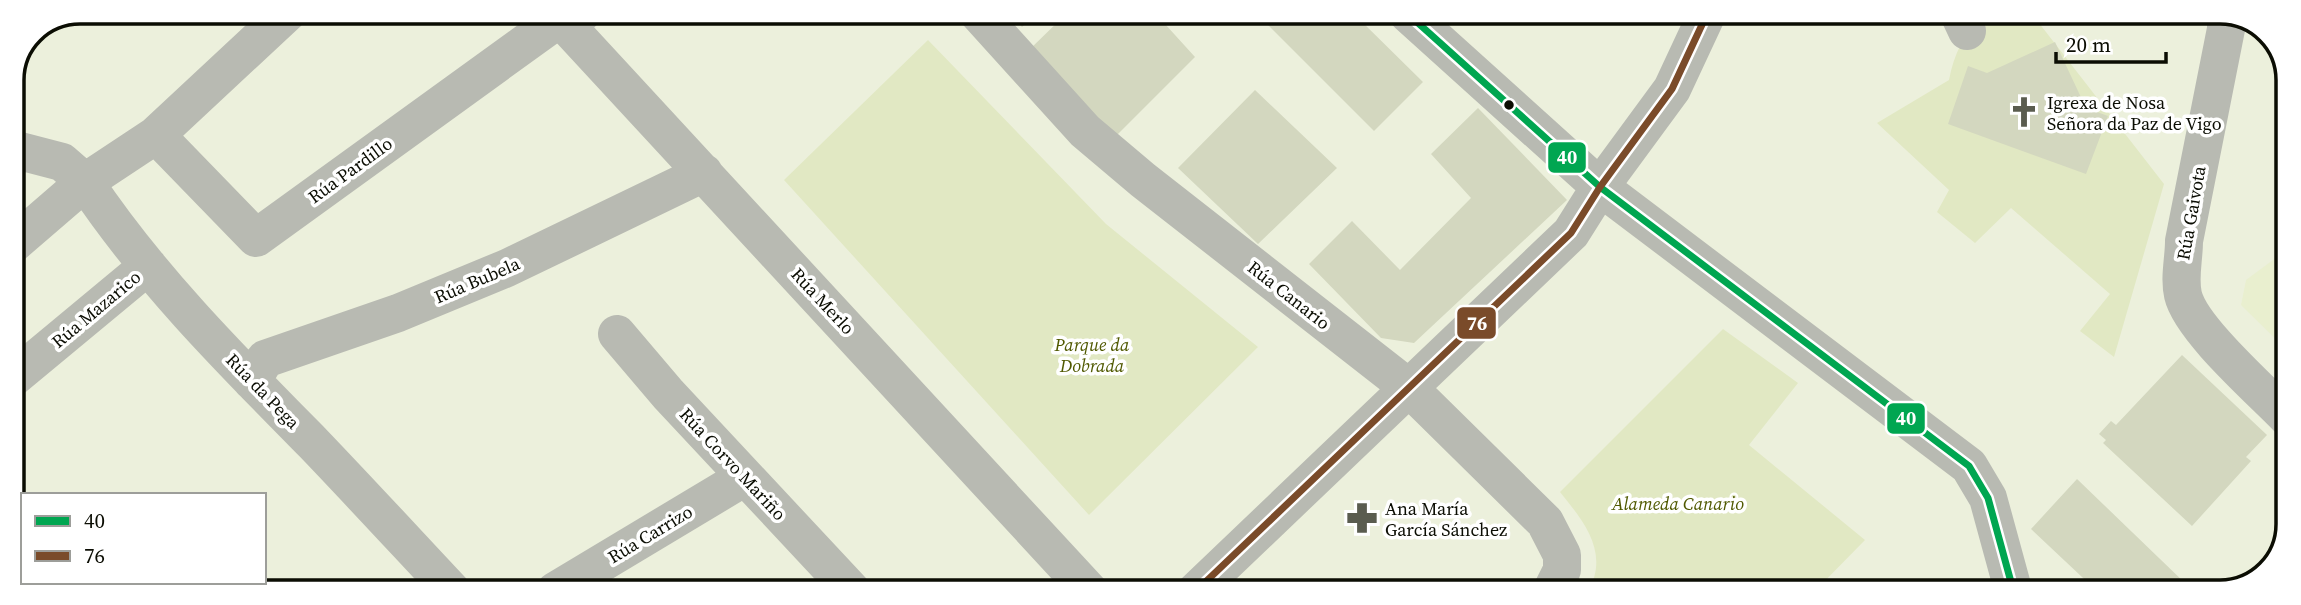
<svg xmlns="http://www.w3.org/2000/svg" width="2301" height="605" font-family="'Source Serif 4',serif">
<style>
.built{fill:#e9efcf}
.green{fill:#e1e8c3}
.building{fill:#d3d7bf}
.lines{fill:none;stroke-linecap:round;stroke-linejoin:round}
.minor{stroke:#b8bab2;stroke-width:38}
.bus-1-casing{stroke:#fff;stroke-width:12}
.bus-2-casing{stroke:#fff;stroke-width:12}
.bus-1{stroke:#00a651;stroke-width:7}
.bus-2{stroke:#7a4b2a;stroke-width:7}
.bus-dot{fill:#0b0d03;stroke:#fff;stroke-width:2.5}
.labels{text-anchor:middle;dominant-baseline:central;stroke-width:7;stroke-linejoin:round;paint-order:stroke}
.poi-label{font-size:18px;fill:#0b0d03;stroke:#fff;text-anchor:start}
.street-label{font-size:18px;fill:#0b0d03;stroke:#fff}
.park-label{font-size:18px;font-style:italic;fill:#505900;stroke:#fff}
.rim{fill:none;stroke:#0b0d03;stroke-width:3.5}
.line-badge{stroke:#fff;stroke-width:2.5}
.badge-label{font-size:19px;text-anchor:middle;font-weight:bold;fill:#fff}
</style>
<rect width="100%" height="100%" fill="#ecf0dc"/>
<path class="built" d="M2288 249 2287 350 2241 305 2246 280Z"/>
<path class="green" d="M1979 14H2032L2164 184 2114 357 2080 331 2110 294 2011 208 1975 243 1937 212 1949 190 1877 123 1949 80C1954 53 1964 37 1979 14Z
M928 40 1106 224 1258 347 1089 515 784 180Z
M1723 329 1798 383 1749 445 1865 540 1814 592H1588C1610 552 1584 522 1560 492Z"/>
<path class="building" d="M1010 13H1037L1022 27Z
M1067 13H1155L1195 57 1113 139 1028 51Z
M1256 13 1354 14 1423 82 1374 131Z
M2055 42 2086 108 2108 116 2086 174 1948 124 1968 66 1987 73Z
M1255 90 1337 168 1258 244 1178 168Z
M1478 108 1567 200 1414 343 1381 338 1309 264 1352 221 1400 270 1471 198 1431 154Z
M2182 355 2267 435 2246 457 2251 461 2192 526 2103 443 2106 440 2099 434 2111 421 2116 425Z
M2077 479 2187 585 2179 593H2099L2031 529Z"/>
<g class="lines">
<path class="minor" d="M555 13 1090 592
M978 13 1085 131 1143 180 1409 388 1545 522 1562 555V570L1551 592
M1408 14 1600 187 1969 466 1988 498 2014 593
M1959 14 1967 31
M2226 14V29L2184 241C2184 259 2179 277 2183 295 2191 329 2261 390 2287 417
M156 135 256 238 560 18 582 13
M12 149 62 162 85 182 156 135 288 12
M12 245 85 182C149 278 232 361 313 443 360 492 406 542 452 591
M617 334 668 394 852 591
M13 378 148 266
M252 381 265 359 398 313 507 268 704 173
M201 582 208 591
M63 591 79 582
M555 591 745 477
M1195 592 1571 233 1600 187 1672 89 1707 14"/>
<defs>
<path id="bus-1" d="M1408 14 1600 187 1969 466 1988 498 2014 593"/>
<path id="bus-2" d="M1195 592 1571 233 1600 187 1672 89 1707 14"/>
</defs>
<use href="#bus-1" class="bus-1-casing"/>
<use href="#bus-2" class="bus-2-casing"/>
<use href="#bus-1" class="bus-1"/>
<use href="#bus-2" class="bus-2"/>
</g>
<defs>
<symbol id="church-bare" viewBox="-9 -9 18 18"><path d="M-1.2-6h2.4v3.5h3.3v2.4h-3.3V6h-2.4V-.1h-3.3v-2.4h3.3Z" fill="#5a5c4f" stroke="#fff" stroke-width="2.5" paint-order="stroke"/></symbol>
<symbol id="pharmacy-bare" viewBox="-9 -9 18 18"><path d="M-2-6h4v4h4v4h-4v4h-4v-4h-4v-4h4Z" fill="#5a5c4f" stroke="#fff" stroke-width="2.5" paint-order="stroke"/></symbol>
</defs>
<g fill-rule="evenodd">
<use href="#church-bare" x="2002" y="90" width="44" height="44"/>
<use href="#pharmacy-bare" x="1340" y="496" width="44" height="44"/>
</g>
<circle class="bus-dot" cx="1509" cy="105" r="6"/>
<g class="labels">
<g class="poi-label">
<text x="2047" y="102">Igrexa de Nosa<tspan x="2047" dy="21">Señora da Paz de Vigo</tspan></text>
<text x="1385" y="508">Ana María<tspan x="1385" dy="21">García Sánchez</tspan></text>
</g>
<g class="street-label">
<text transform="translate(350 170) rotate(-36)">Rúa Pardillo</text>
<text transform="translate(2191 213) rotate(-80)">Rúa Gaivota</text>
<text transform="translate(477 280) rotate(-23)">Rúa Bubela</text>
<text transform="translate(1289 295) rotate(38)">Rúa Canario</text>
<text transform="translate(823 301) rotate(47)">Rúa Merlo</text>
<text transform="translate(96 309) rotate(-40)">Rúa Mazarico</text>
<text transform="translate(263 391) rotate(46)">Rúa da Pega</text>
<text transform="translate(733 464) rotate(47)">Rúa Corvo Mariño</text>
<text transform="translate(650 534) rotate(-31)">Rúa Carrizo</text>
</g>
<g class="park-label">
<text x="1092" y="344">Parque da<tspan x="1092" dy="21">Dobrada</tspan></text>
<text x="1678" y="503">Alameda Canario</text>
</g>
</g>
<path d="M0 0H2301V605H0ZM80 24H2220A56 56 0 0 1 2276 80V524A56 56 0 0 1 2220 580H80A56 56 0 0 1 24 524V80A56 56 0 0 1 80 24Z" fill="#fff" fill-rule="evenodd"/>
<path class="rim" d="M80 24H2220A56 56 0 0 1 2276 80V524A56 56 0 0 1 2220 580H80A56 56 0 0 1 24 524V80A56 56 0 0 1 80 24Z"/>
<g class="line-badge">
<rect x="1547" y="141" width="40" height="33" rx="7" fill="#00a651"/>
<rect x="1456" y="306" width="41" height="34" rx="7" fill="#7a4b2a"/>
<rect x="1886" y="402" width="40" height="33" rx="7" fill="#00a651"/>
</g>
<g class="badge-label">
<text x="1567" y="164">40</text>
<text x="1477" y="330">76</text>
<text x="1906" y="425">40</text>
</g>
<rect x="21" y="493" width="245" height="91" fill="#ffffff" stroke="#9d9e9a" stroke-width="2"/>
<rect x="35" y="516" width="35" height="10" fill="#00a651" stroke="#9d9e9a" stroke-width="2"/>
<text x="84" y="528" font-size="21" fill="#0b0d03">40</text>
<rect x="35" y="551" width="35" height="10" fill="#7a4b2a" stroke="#9d9e9a" stroke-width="2"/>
<text x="84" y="563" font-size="21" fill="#0b0d03">76</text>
<path d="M2056 52v10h110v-10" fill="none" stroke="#0b0d03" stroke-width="3.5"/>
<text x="2066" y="52" font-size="21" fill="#0b0d03" stroke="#ffffff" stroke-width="5" paint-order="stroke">20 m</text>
</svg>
